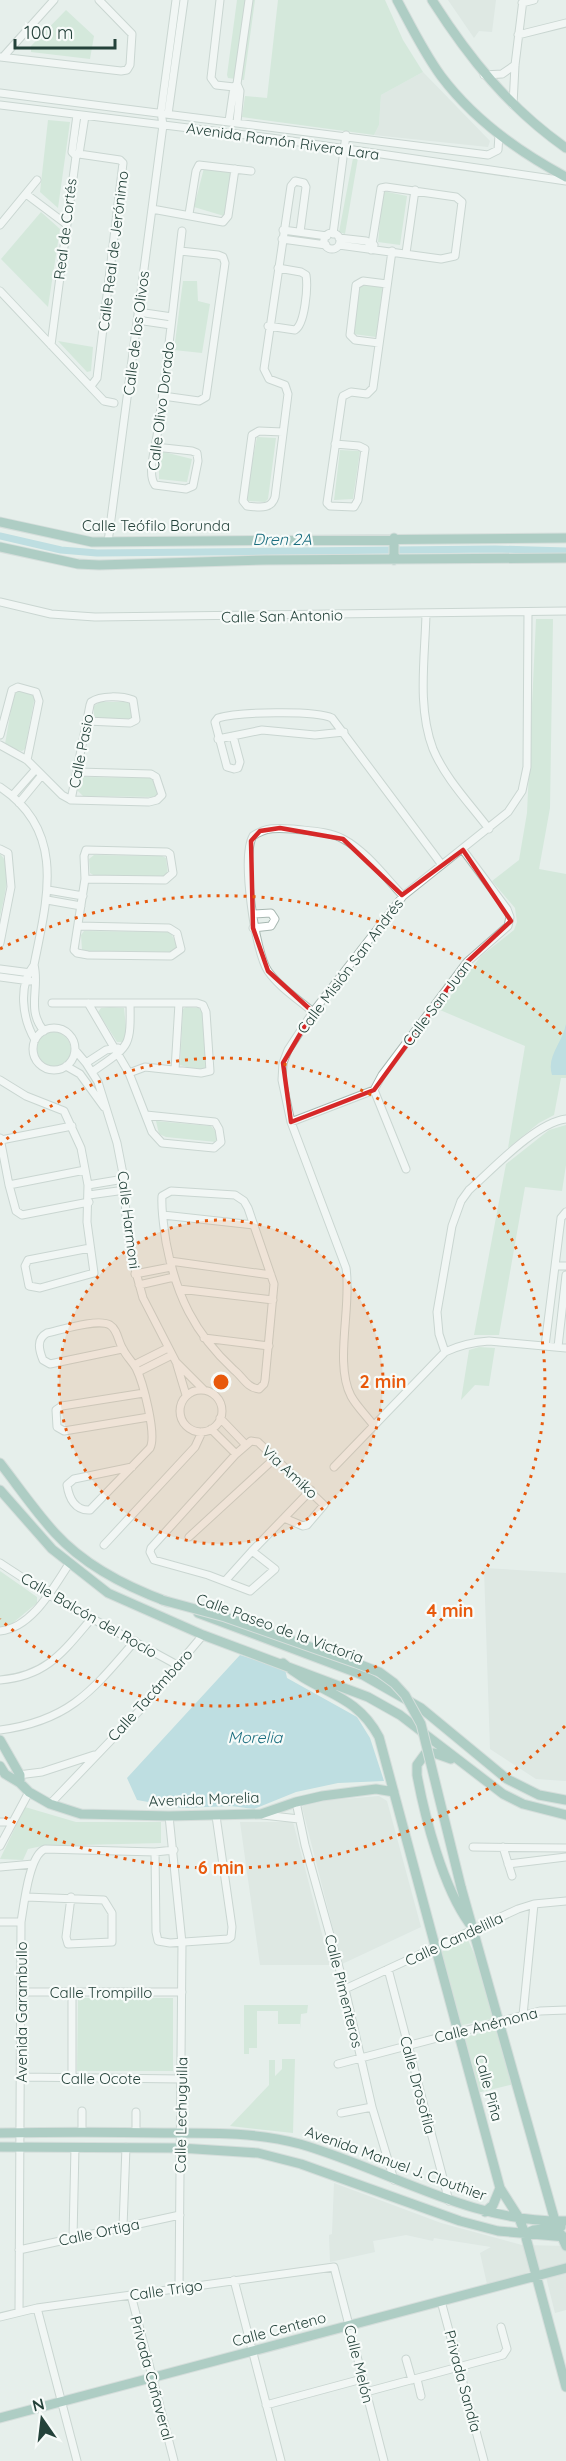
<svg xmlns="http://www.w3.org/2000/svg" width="566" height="2461" font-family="Quicksand,sans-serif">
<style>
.built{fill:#d4dfda}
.green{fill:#bfe0c8}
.water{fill:#8ec9d4}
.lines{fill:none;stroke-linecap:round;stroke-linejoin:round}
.canal{stroke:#8ec9d4;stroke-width:7}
.minor-casing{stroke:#a8b8b2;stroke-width:9}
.major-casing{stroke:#c2cac8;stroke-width:11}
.minor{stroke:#fff;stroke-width:7}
.major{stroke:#6aa596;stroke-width:9}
.major-bridge-casing{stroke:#c2cac8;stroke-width:11;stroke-linecap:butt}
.major-bridge{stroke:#6aa596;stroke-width:9}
.marked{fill:none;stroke:#d62828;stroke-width:4.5;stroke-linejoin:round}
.ring{fill:none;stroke:#e8590c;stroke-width:3;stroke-dasharray:3 6}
.labels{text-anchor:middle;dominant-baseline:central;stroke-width:4.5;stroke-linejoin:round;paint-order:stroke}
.street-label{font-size:15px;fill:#24423a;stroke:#f7fbf9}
.water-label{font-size:16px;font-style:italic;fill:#1c6f80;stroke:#f7fbf9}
.centre{fill:#e8590c;stroke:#f7fbf9;stroke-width:3}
.ring-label{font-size:18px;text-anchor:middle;font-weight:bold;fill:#e8590c;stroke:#f7fbf9;stroke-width:4.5;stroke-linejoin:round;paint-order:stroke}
</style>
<rect width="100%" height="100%" fill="#e6efeb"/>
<path class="built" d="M448 0H496L492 32 479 31 474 38Z
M423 72 490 141 488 147 374 135 379 125 381 95Z
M484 1568 566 1573V1781L536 1779 490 1749Z
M379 1796 387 1801 421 1927 342 1964 302 1807 309 1802Z
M240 1822H293L330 1965H260Z
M334 2183 441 2223 522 2245 566 2246V2310L555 2313 544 2269 487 2284 480 2253 491 2247 434 2238 433 2241 406 2235 373 2241 375 2252 330 2262 329 2235 332 2234Z"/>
<path class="green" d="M237 0H255L244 80 228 78 227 75Z
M278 0H385L403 40 423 72 381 95 379 125 374 135 242 117 245 96 267 98Z
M66 10 94 36 90 59 31 52V46Z
M48 120 70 122 58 208 40 192Z
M353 158H358L345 234 339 232Z
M204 168 231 172 224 216 194 207Z
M383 191 407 196 400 245 378 242Z
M41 212 60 229 48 307 1 259Z
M183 281H197L198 301 210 304 202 353 174 350Z
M360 284 383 286 376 337 353 334Z
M58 341 93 347 91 371 87 372Z
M257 437 276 438 268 499 265 502 248 501 246 495Z
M340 450 360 451 353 499 334 500Z
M164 452 192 459 187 482 159 479V453Z
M536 619H553L550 808 539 869 566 874V1078H561L554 1115 539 1123 508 1148 525 1046 440 1010 481 956 514 930 517 922 515 908 492 881 519 860 527 813Z
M18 690 35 696 25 749 22 751 7 747 5 744 14 692Z
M100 702H129L134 709 132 719 94 718V706Z
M84 777 152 778 159 795 156 797 83 796 77 790 80 778Z
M0 854C14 865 3 902 0 917Z
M94 855 162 856 166 858 168 875 162 878 95 876 90 873 89 859Z
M84 931 170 932 177 944 176 951 173 953 87 952 82 950 81 935Z
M110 1007 124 1008 127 1037 122 1042H117L98 1012 101 1008Z
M186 1007 199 1008 202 1012 206 1069 197 1070 180 1065 183 1009Z
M35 1050a18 18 0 1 1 36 0a18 18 0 1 1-36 0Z
M156 1121 211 1126 216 1132V1142L166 1137 159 1134Z
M566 1125V1165L562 1191 525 1187 499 1335H474L506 1164 549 1130Z
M479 1347 495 1348 489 1386 475 1385 461 1400 469 1350Z
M0 1571 37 1597V1603L8 1627H0Z
M25 1807 76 1822H161V1843L42 1846 28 1849 23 1860 0 1859Z
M468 1940 485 1978 495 2018 458 2026 441 1952Z
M78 1998H173V2071H77Z
M244 2005H308L307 2013 301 2014 300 2029V2024H278V2011H257V2048H249V2054H244Z
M499 2028 514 2084 477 2093 462 2038Z
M282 2059H295L293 2133 230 2126 269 2085V2060H275V2076L282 2069Z"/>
<path class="water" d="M566 1024V1075H552C546 1056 563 1042 566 1024Z
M240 1655 285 1669 287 1678 357 1717 370 1738 384 1781 338 1783 296 1792 254 1809 231 1806 182 1808 137 1800 127 1778Z"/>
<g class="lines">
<path class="canal" d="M0 536 61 550 97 553 495 549 566 551"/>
<defs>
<path id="minor" d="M220 0 211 78 216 85 234 87 237 84
M522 3 534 0
M518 35 566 23
M0 57 121 71 127 70 130 65 132 34 99 0
M3 57 54 0
M484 75 502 74 515 65
M0 93 488 155 498 150 499 135
M0 105 271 138 566 181
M513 105 515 65 523 0
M168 114 184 0
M229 121 234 87
M237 122 240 91 237 84 249 0
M79 154 85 116
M76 156 79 154 120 160 123 163 97 378 91 386
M26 194 66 224
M152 209 223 222 228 216 235 169
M189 214 196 171 199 165 251 171
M0 225 37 180
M283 230 327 236
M324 241a8 8 0 1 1 16 0a8 8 0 1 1-16 0Z
M333 234 346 135
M339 238 366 241 374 245
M282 239 326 245
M339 245 441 259 455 256 462 202 456 197 386 187 381 188 371 250
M406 253 415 190
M0 291 104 401 114 403
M138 312 172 317
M137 320 171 325
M268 326 295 330C305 324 308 287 306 275L301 272 278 268
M379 343 355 340 350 335 356 285 363 281 387 284
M51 345 76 156 72 152 77 115
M163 396 199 401 206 397 225 263 223 257 218 255 180 251
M283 432 259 431 252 435 243 501 247 506C259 507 271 510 275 497L288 394 285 385 269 379 264 369 291 186 295 181 304 183 306 187 300 232
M335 444 359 446 365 449 358 500 354 507 330 506 327 503 342 399 343 396 351 392 367 394 373 388 392 251
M155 447 192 451 197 453 198 461 193 486 186 489 155 485C147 474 155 450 157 436 167 368 174 299 182 231
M108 542 163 125 161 112 176 0
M0 602 51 614 95 617 566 611
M426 614C425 658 417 707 433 749 445 778 470 804 489 829
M0 735 12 690 18 687 36 692 39 701 27 760
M233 736 240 762 238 768 234 769 227 767 215 722 218 718C238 712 315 710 332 718L442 865
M218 739 262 730 315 735 344 732
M0 745 27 760 62 795 71 800 149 802 157 800 162 795 156 777 151 774 77 772
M0 787C67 831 47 899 34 965 40 988 26 1010 44 1031
M13 795 36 769
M71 800 90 705 91 702C101 695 122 696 133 700L136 720 130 723 87 721
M19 803 42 775
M0 849 8 853 11 887 0 943
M48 890 83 896
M47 900 81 906
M253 914 271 913 275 919 271 926 253 928
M78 926 169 928 177 933 181 949 171 956 88 955 77 953 74 950 85 879 84 856 86 850 167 852 170 854 173 873 165 880 85 879
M34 965C18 985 22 1018 35 1040
M0 969 31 973
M0 977 30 981
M52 1003H197L203 1005 206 1012 210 1071 201 1073 145 1067 129 1073
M88 1003 129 1073 152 1132 162 1143 214 1148 221 1142 219 1129 215 1122 146 1115
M313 1012C298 999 279 987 268 971 255 952 241 856 253 836 266 827 278 828 293 829 309 831 328 831 343 839 366 851 385 877 403 896
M33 1049a21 21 0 1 1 42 0a21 21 0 1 1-42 0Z
M75 1050 86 1063 98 1082 117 1143 124 1179 126 1216 132 1258 143 1298 176 1362 204 1390
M86 1063 106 1050 118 1048
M66 1066 80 1074 104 1107
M175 1070 179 1003
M92 1072C129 1046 131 1049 130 1003
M0 1080 26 1096 64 1111 81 1148 88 1185 87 1222 94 1273 40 1288 29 1286 25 1266 28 1260 90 1248
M374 1090 406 1169
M291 1122 374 1090 382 1075 467 962 508 926 510 917 507 909 463 850
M0 1138 9 1185
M1 1140 72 1126
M85 1170 9 1185 16 1211 22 1215 89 1202
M88 1185 124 1179
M171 1191 235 1195 244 1201 248 1208 274 1284 265 1380 264 1384 259 1389C247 1388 243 1377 234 1370 194 1333 176 1295 166 1242 164 1227 161 1211 162 1196Z
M89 1195 125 1190
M163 1215 254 1225
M170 1261 271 1275
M555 1266H566
M135 1274 171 1267
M139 1285 174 1277
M179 1289 273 1300
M204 1338 269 1346
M545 1346 561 1218 566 1212
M558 1347 566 1275
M122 1349 50 1364 43 1360C39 1350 36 1339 47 1333 61 1330 98 1318 110 1325 118 1330 118 1342 123 1349 126 1356 132 1361 136 1368 143 1382 157 1435 150 1448L90 1510C75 1511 69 1498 67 1485L74 1479 132 1467
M445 1352 439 1334 437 1312 452 1226 461 1201 469 1190C493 1169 535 1123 566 1119
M134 1365 168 1348
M177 1365 186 1395
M138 1372 172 1355
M180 1411a21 21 0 1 1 42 0a21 21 0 1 1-42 0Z
M144 1393 62 1406 56 1410 57 1427 64 1431 149 1417
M220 1418 245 1444
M374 1426C367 1416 357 1407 351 1396 334 1363 352 1306 346 1268L291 1122 282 1080 283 1063 288 1050 313 1012 403 896 508 812 522 791 527 767 528 612
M211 1429 236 1454
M334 1467 445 1352C460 1345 473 1342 489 1341L566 1348
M189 1537 275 1458
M104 1545 195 1447 202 1432
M252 1551 311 1490
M0 1563 49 1595 179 1666
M225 1581 252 1551 275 1569 250 1591 208 1575 154 1560 150 1552 151 1548 236 1454 251 1441 258 1442 324 1505 307 1525 303 1526 284 1518
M0 1631C32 1628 53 1588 69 1564
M0 1680C47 1676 63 1652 92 1618
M0 1730C69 1721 92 1691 135 1641
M18 1775 42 1772 94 1755
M296 1802 305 1845 345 1989 372 2107 394 2180
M50 1804 139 1711 203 1635
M263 1815 299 1819
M169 1816 182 1943 179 2288
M0 1822H12
M0 1846 29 1792
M473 1847 566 1848
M503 1847 512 1876
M155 1852 156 1932 158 1941 170 1943 228 1939 231 1937 232 1927 216 1816
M508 1864 566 1857
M0 1867 33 1864
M26 1897 104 1900 112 1913V1942L68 1944 66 1937 71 1897
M0 1922H21
M388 1969 449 2201
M345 1989 518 1909 534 1904 566 1901
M21 1992H182
M523 2015 534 1904
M338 2064 540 2011 566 2010
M21 2077 181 2079
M72 2078V1992
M136 2112V2132
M341 2113 372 2107
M82 2132V2111
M123 2227 126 2147
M73 2238 75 2147
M19 2250 180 2215
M234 2280 281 2461
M131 2295 174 2461
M441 2301 484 2461
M37 2308 77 2461
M19 2312 21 1922C24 1905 29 1855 45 1849L155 1852 174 1850
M0 2317 37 2308 334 2267 384 2461
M406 2359 412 2380
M417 2379 421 2396
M366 2392 503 2355 507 2349 501 2327
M266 2405 362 2379"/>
<path id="major" d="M397 0C411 26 424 53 441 76 474 120 519 152 566 177
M432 0C469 58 509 108 566 148
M0 522 92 542 566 538
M0 547 78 564 99 565 266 560 566 558
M394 560V538
M0 1463C18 1486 35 1511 55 1533 85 1566 127 1587 168 1602
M0 1490 52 1549 108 1593 203 1635 368 1697 400 1715 503 1794 523 1804 566 1815
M198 1613 363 1675 421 1708 507 1779 539 1795 566 1800
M283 1663C318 1694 355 1692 379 1737L500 2188 519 2218 525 2234 566 2387
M0 1740 20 1775V1783
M451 1759 434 1753 425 1754 417 1765V1775C425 1818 443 1887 469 1923
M0 1766 5 1774 20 1783 29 1792 50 1804 81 1814 169 1816 261 1814 296 1802 322 1796 376 1789 394 1792
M461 1887 555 2221 566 2246
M0 2133C55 2132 110 2132 164 2133 210 2133 256 2132 300 2144 390 2170 469 2223 566 2221
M0 2147 180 2148 258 2153 301 2164 460 2221 498 2231 566 2237
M485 2212 493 2205 500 2188
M527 2233 534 2230 561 2227
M0 2418 566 2268"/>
</defs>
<use href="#minor" class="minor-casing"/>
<use href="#major" class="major-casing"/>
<use href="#minor" class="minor"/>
<use href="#major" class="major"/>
<defs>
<path id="major-bridge" d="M162 1600 225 1617 356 1663 379 1672 394 1683 405 1695 421 1724 461 1887"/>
</defs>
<use href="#major-bridge" class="major-bridge-casing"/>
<use href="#major-bridge" class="major-bridge"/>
</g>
<path d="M0 0H566V2461H0ZM280 828 343 839 402 895 463 850 511 921 467 962 374 1090 291 1122 283 1063 313 1012 268 971 253 928 251 841 260 831Z" fill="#e6efeb" fill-opacity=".55" fill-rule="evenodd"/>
<path class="marked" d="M280 828 343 839 402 895 463 850 511 921 467 962 374 1090 291 1122 283 1063 313 1012 268 971 253 928 251 841 260 831Z"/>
<circle cx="221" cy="1382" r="162" fill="#e8590c" fill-opacity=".12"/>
<g class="ring">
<circle cx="221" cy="1382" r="162"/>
<path d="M0 1145A324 324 0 1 1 0 1619"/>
<path d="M565 1726A486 486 0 0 1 0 1815M0 949A486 486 0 0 1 565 1038"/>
</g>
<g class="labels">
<g class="street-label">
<text transform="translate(283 141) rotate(8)">Avenida Ramón Rivera Lara</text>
<text transform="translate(65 229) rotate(-83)">Real de Cortés</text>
<text transform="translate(113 251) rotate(-83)">Calle Real de Jerónimo</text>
<text transform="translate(136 333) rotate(-83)">Calle de los Olivos</text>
<text transform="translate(161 406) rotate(-83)">Calle Olivo Dorado</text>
<text x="156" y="525">Calle Teófilo Borunda</text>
<text transform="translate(282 616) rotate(-1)">Calle San Antonio</text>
<text transform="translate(81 751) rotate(-79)">Calle Pasio</text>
<text transform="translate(350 966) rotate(-53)">Calle Misión San Andrés</text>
<text transform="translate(437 1003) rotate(-53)">Calle San Juan</text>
<text transform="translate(129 1220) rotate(83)">Calle Harmoni</text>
<text transform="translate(290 1472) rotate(43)">Via Amiko</text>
<text transform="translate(89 1615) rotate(30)">Calle Balcón del Rocío</text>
<text transform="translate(280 1628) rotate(20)">Calle Paseo de la Victoria</text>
<text transform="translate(150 1695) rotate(-48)">Calle Tacámbaro</text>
<text transform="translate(204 1799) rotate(-2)">Avenida Morelia</text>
<text transform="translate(454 1939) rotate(-25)">Calle Candelilla</text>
<text transform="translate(344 1991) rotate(76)">Calle Pimenteros</text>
<text x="101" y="1992">Calle Trompillo</text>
<text transform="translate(21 2012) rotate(-90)">Avenida Garambullo</text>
<text transform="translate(486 2025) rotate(-14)">Calle Anémona</text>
<text x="101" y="2078">Calle Ocote</text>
<text transform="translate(418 2085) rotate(75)">Calle Drosofila</text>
<text transform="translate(489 2088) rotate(75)">Calle Piña</text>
<text transform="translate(181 2115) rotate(-89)">Calle Lechuguilla</text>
<text transform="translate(396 2163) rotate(20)">Avenida Manuel J. Clouthier</text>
<text transform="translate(99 2232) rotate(-12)">Calle Ortiga</text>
<text transform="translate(166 2290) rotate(-8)">Calle Trigo</text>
<text transform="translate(279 2329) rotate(-15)">Calle Centeno</text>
<text transform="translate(359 2364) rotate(76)">Calle Melón</text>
<text transform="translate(152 2378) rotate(75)">Privada Cañaveral</text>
<text transform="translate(463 2381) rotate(75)">Privada Sandía</text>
</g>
<g class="water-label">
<text x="282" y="539">Dren 2A</text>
<text x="255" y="1737">Morelia</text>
</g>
</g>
<circle cx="221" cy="1382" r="9" class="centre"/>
<g class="ring-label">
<text x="383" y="1388">2 min</text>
<text x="450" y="1617">4 min</text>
<text x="221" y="1874">6 min</text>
</g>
<g transform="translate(42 2419) rotate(346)" stroke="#f7fbf9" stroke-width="4.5" paint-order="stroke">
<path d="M0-4.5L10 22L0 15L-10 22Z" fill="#24423a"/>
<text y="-9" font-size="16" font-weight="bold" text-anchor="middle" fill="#24423a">N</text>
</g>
<path d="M15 39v9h100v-9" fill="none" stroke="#24423a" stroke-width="3"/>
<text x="24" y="39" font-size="18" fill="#24423a" stroke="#f7fbf9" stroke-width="4.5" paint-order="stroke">100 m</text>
</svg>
